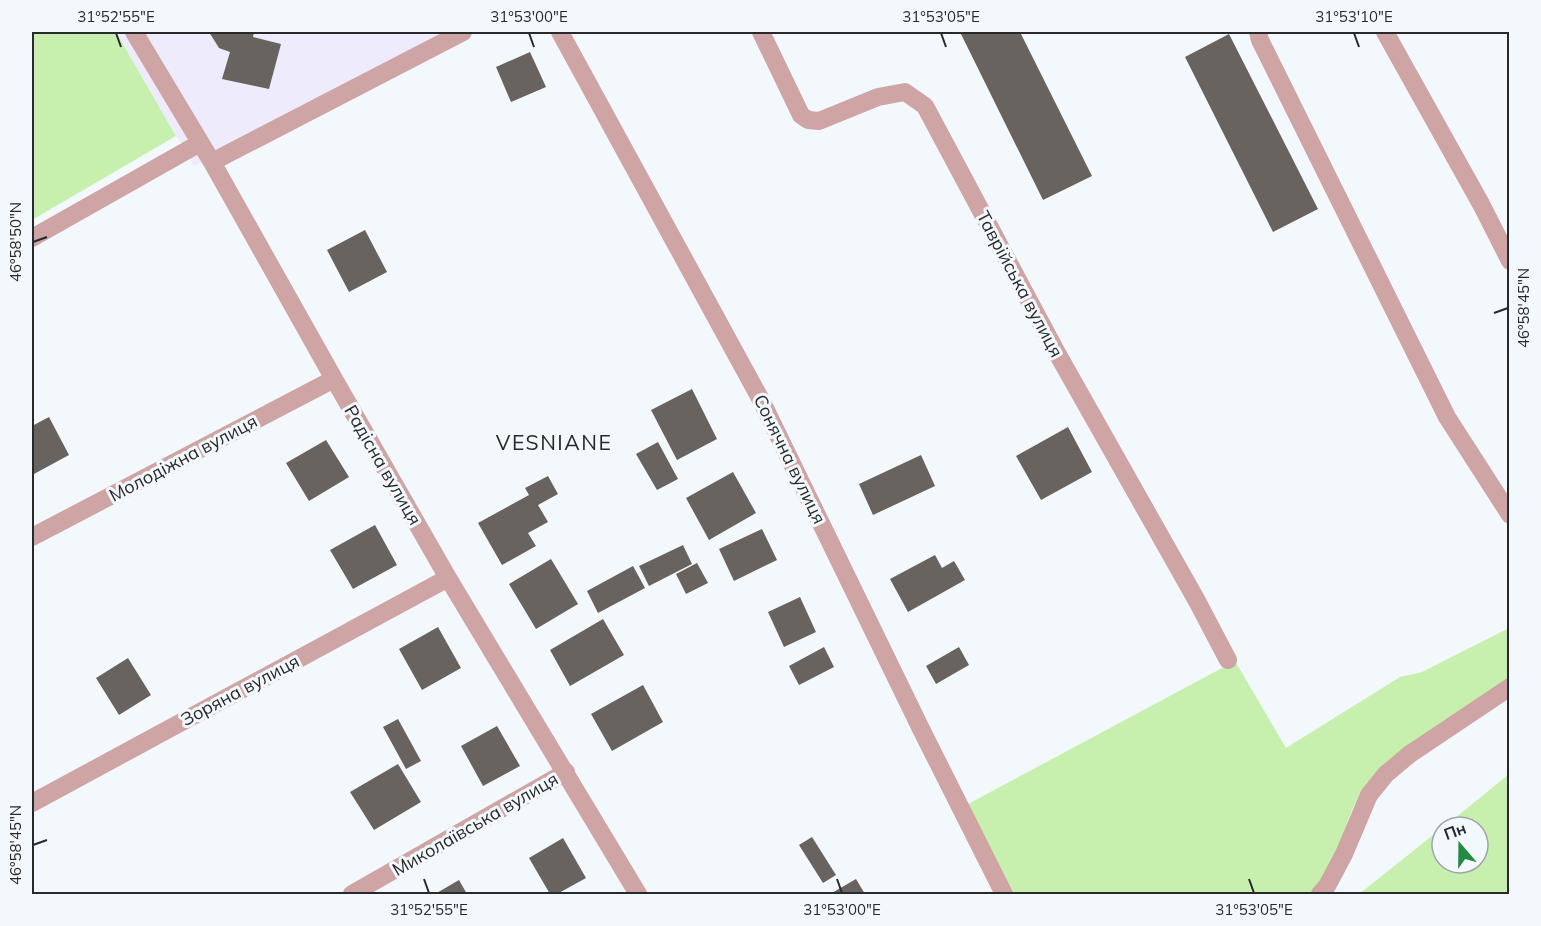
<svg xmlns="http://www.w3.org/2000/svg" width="1541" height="926" font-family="Mulish,sans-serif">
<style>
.commercial{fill:#edebfc}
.green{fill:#c7f0ae}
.building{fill:#68635f}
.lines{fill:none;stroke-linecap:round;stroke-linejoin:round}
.minor{stroke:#cea4a4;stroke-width:18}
.ticks{fill:none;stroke:#27292b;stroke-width:2}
.labels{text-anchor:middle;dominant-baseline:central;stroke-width:6;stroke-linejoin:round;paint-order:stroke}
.street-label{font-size:18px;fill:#27292b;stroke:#f3f8fd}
.quarter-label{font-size:21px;letter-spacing:1.5px;fill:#27292b;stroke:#f3f8fd}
.neatline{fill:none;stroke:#27292b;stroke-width:2}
.ticks-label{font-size:15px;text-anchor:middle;fill:#27292b}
</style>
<rect width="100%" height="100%" fill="#f3f8fd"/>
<path class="commercial" d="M116 32H445L194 166Z"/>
<path class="green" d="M32 32H116L176 136 32 220Z
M1509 628V685L1358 798 1352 810 1324 884 1318 894H1014L968 804 1235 661 1286 748 1400 677 1422 672Z
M1509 774V894H1359L1442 828V863H1478V827H1444Z"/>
<path class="building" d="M209 32H254L253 37 281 44 269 89 222 79 230 52 219 48Z
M960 32H1020L1092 176 1043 200Z
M1229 34 1318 209 1273 232 1185 57Z
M530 52 546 87 511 102 496 67Z
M365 230 387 272 349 292 327 250Z
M692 389 717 439 677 460 651 410Z
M49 417 69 455 34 474 32 470V426Z
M1068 427 1092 472 1041 500 1016 456Z
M326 440 349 477 309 501 286 463Z
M658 442 678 479 657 490 636 454Z
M921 455 935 486 873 515 859 484Z
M733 472 756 513 709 540 686 498Z
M548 476 558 494 538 505 548 522 528 533 536 546 502 565 478 523 529 495 525 488Z
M375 525 397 565 353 589 330 550Z
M762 529 777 560 734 581 719 549Z
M683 545 692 564 649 586 639 566Z
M935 555 942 568 954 561 965 580 908 612 890 579Z
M551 559 578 604 536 629 509 584Z
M697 563 708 583 686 594 676 574Z
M633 566 645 588 598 613 587 591Z
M800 597 816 632 784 647 768 612Z
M603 619 624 655 570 686 550 650Z
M438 627 461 668 422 690 399 649Z
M824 647 834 667 799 685 789 666Z
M959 647 969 665 936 684 926 666Z
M128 658 151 695 119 715 96 678Z
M643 685 663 722 612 751 591 714Z
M398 719 421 761 406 769 383 727Z
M497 726 520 766 483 786 461 746Z
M398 764 421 802 374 830 350 792Z
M812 837 836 875 823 883 799 845Z
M563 838 586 878 557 894H550L529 858Z
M856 879 865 894H830Z
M459 880 467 894H435Z"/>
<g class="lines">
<path class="minor" d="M134 32 212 162 334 379 448 578 638 894
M560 32 761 400 922 731 1004 894
M761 32 801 115 808 120 819 121 878 97 905 92 925 106 1057 353 1197 601 1228 660
M1258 32 1260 40 1447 417 1510 515
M1385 32 1481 204 1510 261
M212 162 463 32
M32 238 200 143
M32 537 334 379
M32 803 448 578
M352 894 566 772
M1320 894 1327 886 1344 854 1369 795 1386 774 1410 754 1510 687"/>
</g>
<path class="ticks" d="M116 33 121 47M529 33 534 47M941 33 946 47M1354 33 1359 47M33 242 47 237M1494 313 1508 308M33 845 47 840M424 879 429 893M837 879 842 893M1249 879 1254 893"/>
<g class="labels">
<g class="street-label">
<text transform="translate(1020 284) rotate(62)">Таврійська вулиця</text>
<text transform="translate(183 458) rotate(-28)">Молодіжна вулиця</text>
<text transform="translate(790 459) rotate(64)">Сонячна вулиця</text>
<text transform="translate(383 465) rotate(60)">Радісна вулиця</text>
<text transform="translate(240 690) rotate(-28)">Зоряна вулиця</text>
<text transform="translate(475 824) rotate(-30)">Миколаївська вулиця</text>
</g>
<g class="quarter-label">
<text x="554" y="442">VESNIANE</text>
</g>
</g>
<rect width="1541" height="926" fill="none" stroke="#f3f8fd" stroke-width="66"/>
<g transform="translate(1460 845) rotate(340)"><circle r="28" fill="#f3f8fd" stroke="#a1a5a9" stroke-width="1.5"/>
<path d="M0-4.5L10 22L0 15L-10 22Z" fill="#238b41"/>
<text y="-9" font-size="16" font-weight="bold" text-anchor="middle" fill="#27292b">Пн</text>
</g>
<rect x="33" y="33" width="1475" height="860" class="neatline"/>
<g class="ticks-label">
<text x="116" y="22">31°52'55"E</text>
<text x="529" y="22">31°53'00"E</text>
<text x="941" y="22">31°53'05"E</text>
<text x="1354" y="22">31°53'10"E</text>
<text transform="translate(16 242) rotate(-90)" y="5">46°58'50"N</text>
<text transform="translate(1524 308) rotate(-90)" y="5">46°58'45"N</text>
<text transform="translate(16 845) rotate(-90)" y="5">46°58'45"N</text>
<text x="429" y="915">31°52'55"E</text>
<text x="842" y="915">31°53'00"E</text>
<text x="1254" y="915">31°53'05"E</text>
</g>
</svg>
